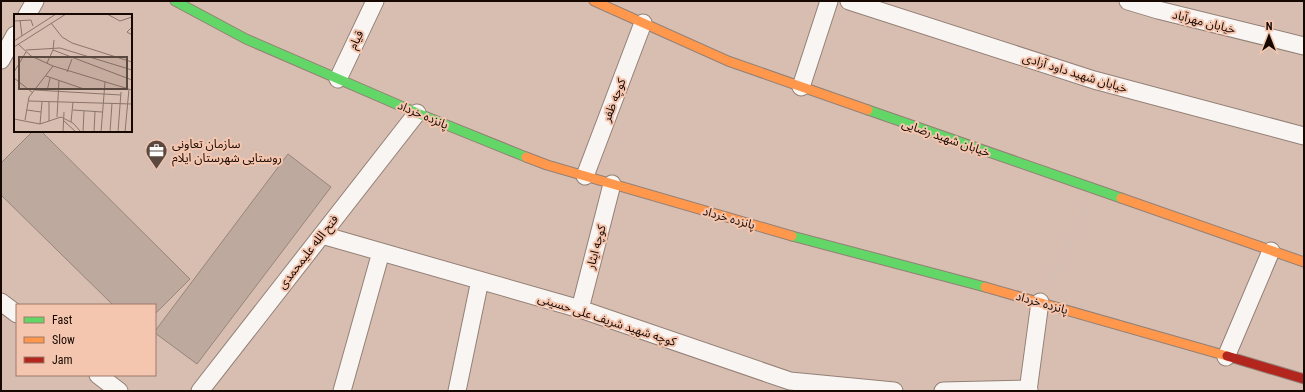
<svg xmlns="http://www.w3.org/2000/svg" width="1305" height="392" font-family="'Roboto Condensed','Noto Sans Arabic',sans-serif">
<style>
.building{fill:#bea99f;stroke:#97847b}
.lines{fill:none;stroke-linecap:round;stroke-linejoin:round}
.street-casing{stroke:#938076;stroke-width:19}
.fast-casing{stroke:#938076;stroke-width:11}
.slow-casing{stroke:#938076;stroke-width:11}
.jam-casing{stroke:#938076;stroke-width:11}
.path{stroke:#cac2bf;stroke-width:2.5;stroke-dasharray:1 3;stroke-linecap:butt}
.street{stroke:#f9f5f3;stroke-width:17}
.fast{stroke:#63d668;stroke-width:9}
.slow{stroke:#ff974d;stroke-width:9}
.jam{stroke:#b3261e;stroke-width:9}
.labels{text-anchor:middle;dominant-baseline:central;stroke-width:4;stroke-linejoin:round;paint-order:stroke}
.street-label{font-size:12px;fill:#170802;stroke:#f5c6af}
.poi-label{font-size:12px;fill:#170802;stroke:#f5c6af;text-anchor:start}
.inset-road{fill:none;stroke:#8b756b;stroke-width:1}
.view{fill:#5b483f;fill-opacity:0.15;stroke:#5b483f;stroke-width:2}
.inset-edge{fill:none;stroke:#170802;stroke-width:2}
</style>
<rect width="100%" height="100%" fill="#d8beb1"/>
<path class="building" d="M33 131H41L190 279 155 314V305H113L1 195V163Z
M288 154 331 187 197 364 155 333V331Z"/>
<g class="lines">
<defs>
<path id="street" d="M849 1 1094 80 1304 136
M1128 1 1158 10 1304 46
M27 15 35 1
M1 60 15 35
M338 79 375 1
M801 87 829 1
M585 176 643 23
M322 235 580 309 790 381 894 391
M1 302 17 314
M580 309 612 184
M1226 357 1271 251
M98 375 119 391
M200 391 417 113
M342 391 381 252
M457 391 480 280
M943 391 1029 389
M1028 391 1040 302"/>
<path id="fast" d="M175 1 246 39 417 113 526 157
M868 110 1121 198
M792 236 985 287"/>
<path id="slow" d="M594 1 728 61 868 110
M526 157 547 165 792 236
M1121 198 1304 262
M985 287 1227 356"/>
<path id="jam" d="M1227 356 1304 379"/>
</defs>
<use href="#street" class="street-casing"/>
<use href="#fast" class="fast-casing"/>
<use href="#slow" class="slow-casing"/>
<use href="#jam" class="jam-casing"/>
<path class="path" d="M1049 283 1087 207"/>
<use href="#street" class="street"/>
<use href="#fast" class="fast"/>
<use href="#slow" class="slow"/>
<use href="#jam" class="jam"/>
</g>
<defs>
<symbol id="office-pin" viewBox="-11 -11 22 30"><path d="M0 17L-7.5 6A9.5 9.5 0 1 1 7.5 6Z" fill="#5b483f" stroke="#f5c6af"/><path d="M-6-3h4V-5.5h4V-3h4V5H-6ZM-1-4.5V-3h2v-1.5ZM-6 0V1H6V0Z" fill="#fff"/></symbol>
</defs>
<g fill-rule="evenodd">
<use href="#office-pin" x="144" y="138" width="25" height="34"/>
</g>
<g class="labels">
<g class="street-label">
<text transform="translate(1204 22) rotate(14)">خیابان مهرآباد</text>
<text transform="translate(356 40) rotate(-65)">قیام</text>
<text transform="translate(1075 73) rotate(17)">خیابان شهید داود آزادی</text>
<text transform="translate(614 100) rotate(-69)">کوچه ظفر</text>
<text transform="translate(423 115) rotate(23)">پانزده خرداد</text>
<text transform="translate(946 138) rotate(19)">خیابان شهید رضایی</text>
<text transform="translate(729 218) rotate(16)">پانزده خرداد</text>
<text transform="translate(596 247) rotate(-75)">کوچه ایثار</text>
<text transform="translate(308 252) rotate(-52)">فتح الله علیمحمدی</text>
<text transform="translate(1042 303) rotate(16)">پانزده خرداد</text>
<text transform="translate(607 320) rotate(18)">کوچه شهید شریف علی حسینی</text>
</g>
<g class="poi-label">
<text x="172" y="144">سازمان تعاونی<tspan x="172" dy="14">روستایی شهرستان ایلام</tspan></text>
</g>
</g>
<g transform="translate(14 14)">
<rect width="118" height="118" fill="#d8beb1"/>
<path class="inset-road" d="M93 0 106 7 118 3M6 6 8 22M0 7 17 6 19 12M37 9 48 23 58 29 118 48M118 13 113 18 118 21M40 26 39 36 118 66M0 27 42 0M4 30 17 42 39 52 118 76M0 33 52 0M12 36 46 34 118 56M33 49 39 36M0 58 12 38M53 58 58 45M32 62 70 75H90M0 64 19 79M21 76 107 81M33 77 36 64M15 87 118 90M13 96 27 98M59 96 88 98M43 103 45 66M0 105 26 110 47 103 59 109 67 118M11 106 15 83 39 52M35 107V88M50 107 62 118M57 108 59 88M26 110 28 88M49 118 50 98M69 118 70 97M80 118 81 98M87 118 91 68M96 118 98 89M104 118 107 78M111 118 115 75"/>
<path class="view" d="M5 43H113V75H5Z"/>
<rect width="118" height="118" class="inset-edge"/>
</g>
<rect width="1305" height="392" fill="none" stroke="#170802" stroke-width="4"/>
<rect x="16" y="304" width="140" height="72" fill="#f5c6af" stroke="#9c7a6a"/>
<rect x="24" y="317" width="20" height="6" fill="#63d668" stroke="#9c7a6a"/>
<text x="52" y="324" font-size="12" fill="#170802">Fast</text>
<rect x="24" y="337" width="20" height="6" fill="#ff974d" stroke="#9c7a6a"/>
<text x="52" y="344" font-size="12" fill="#170802">Slow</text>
<rect x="24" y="357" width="20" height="6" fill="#b3261e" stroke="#9c7a6a"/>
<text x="52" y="364" font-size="12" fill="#170802">Jam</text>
<g transform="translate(1269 36)" stroke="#f5c6af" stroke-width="3" paint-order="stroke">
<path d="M0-3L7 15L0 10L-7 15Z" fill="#170802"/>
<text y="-6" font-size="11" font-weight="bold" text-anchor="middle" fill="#170802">N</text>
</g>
</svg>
